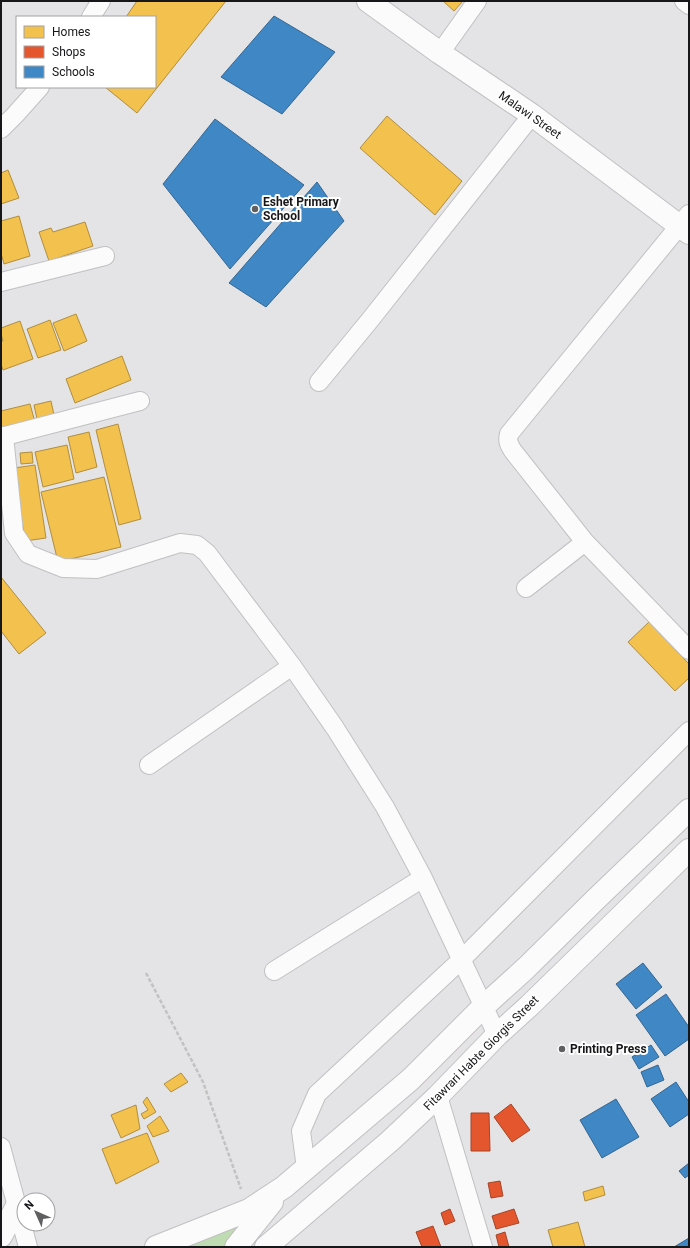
<svg xmlns="http://www.w3.org/2000/svg" width="690" height="1248" font-family="Roboto,sans-serif">
<style>
.green{fill:#bedbb1}
.homes{fill:#f2c14e;stroke:#b08e3e}
.shops{fill:#e4572e;stroke:#a64427}
.schools{fill:#3f88c5;stroke:#336691}
.lines{fill:none;stroke-linecap:round;stroke-linejoin:round}
.minor-casing{stroke:#c1c0c2;stroke-width:20}
.tertiary-casing{stroke:#c1c0c2;stroke-width:24}
.primary-casing{stroke:#c1c0c2;stroke-width:24}
.path{stroke:#c2c2c2;stroke-width:2.5;stroke-dasharray:4 2;stroke-linecap:butt}
.minor{stroke:#fbfbfb;stroke-width:18}
.tertiary{stroke:#fbfbfb;stroke-width:22}
.primary{stroke:#fbfbfb;stroke-width:22}
.poi-dot{fill:#5f5e60;stroke:#fff;stroke-width:1.5}
.labels{text-anchor:middle;dominant-baseline:central;stroke-width:4;stroke-linejoin:round;paint-order:stroke}
.street-label{font-size:12px;fill:#171618;stroke:#fff}
.poi-label{font-size:12px;font-weight:bold;fill:#171618;stroke:#fff;text-anchor:start}
</style>
<rect width="100%" height="100%" fill="#e4e3e6"/>
<path class="green" d="M243 1224 231 1247H185Z"/>
<path class="homes" d="M137 1H226L137 113 105 87H155V17H126Z
M443 1H463L454 11Z
M387 116 462 181 435 215 360 148Z
M8 170 19 198 1 204V173Z
M19 216 30 256 4 264 1 253V221Z
M85 222 93 246 49 261 39 232 51 228 53 232Z
M76 314 87 341 64 351 53 323Z
M50 320 61 350 38 358 27 329Z
M20 321 33 359 3 370 1 364V341H3L1 334V328Z
M122 356 131 380 75 403 66 379Z
M51 401 54 415 37 419 34 405Z
M30 404 35 422 1 431V411Z
M118 424 141 519 119 525 96 430Z
M89 432 97 467 76 473 68 437Z
M67 445 74 479 43 487 35 452Z
M32 452 33 463 21 464 20 453Z
M35 465 46 538 25 541 14 468Z
M104 477 121 547 58 562 41 492Z
M1 577 46 633 19 654 1 631Z
M649 622 689 664V678L675 691 628 642Z
M181 1073 188 1082 171 1092 164 1084Z
M147 1097 156 1112 144 1119 141 1114 148 1110 143 1102Z
M136 1105 140 1129 121 1138 111 1115Z
M160 1116 169 1131 153 1137 147 1126Z
M147 1133 159 1162 116 1184 102 1149Z
M603 1186 605 1195 585 1201 583 1192Z
M578 1222 585 1247H553L548 1230Z"/>
<path class="shops" d="M511 1104 530 1130 512 1142 494 1117Z
M471 1113H489L490 1151H471Z
M500 1181 503 1196 491 1198 488 1183Z
M450 1209 455 1221 445 1225 441 1213Z
M514 1209 519 1223 496 1229 492 1216Z
M433 1226 441 1247H422L416 1232Z
M505 1232 509 1247H499L496 1235Z"/>
<path class="schools" d="M274 16 335 52 282 114 221 77Z
M215 119 304 185 230 269 163 184Z
M317 182 344 221 266 307 229 283Z
M643 963 662 987 636 1009 616 984Z
M666 994 689 1027V1039L665 1056 636 1015Z
M651 1045 659 1057 639 1069 632 1057Z
M658 1065 664 1080 647 1087 641 1072Z
M676 1082 689 1102V1114L670 1127 651 1099Z
M616 1099 639 1137 602 1158 580 1120Z
M689 1163V1175L685 1178 679 1171Z
M689 1238V1247H674Z"/>
<g class="lines">
<defs>
<path id="minor" d="M684 1 689 5
M91 17 101 1
M440 53 477 1
M1 129 15 115 40 87
M689 214 509 434C507 441 509 445 513 451L585 542 689 650
M1 282 105 256
M319 382 370 320 532 115
M4 436 14 533 28 554 63 568 97 569 180 543 197 545 207 553 292 666 335 728 385 807 423 878 497 1035
M1 437 140 401
M526 588 585 542
M149 765 292 666
M274 971 423 878
M438 1096 483 1247
M1 1147 28 1247
M306 1168 301 1131 317 1094 461 960 689 731"/>
<path id="tertiary" d="M368 1 440 53 532 115 689 233"/>
<path id="primary" d="M1 1236 17 1206
M156 1247 249 1210 284 1187 411 1079 483 1007 526 968 596 899 689 810
M236 1247 272 1202
M266 1247 390 1141 438 1096 497 1035 529 1006 689 850"/>
</defs>
<use href="#minor" class="minor-casing"/>
<use href="#tertiary" class="tertiary-casing"/>
<use href="#primary" class="primary-casing"/>
<path class="path" d="M146 973 203 1082 241 1189"/>
<use href="#minor" class="minor"/>
<use href="#tertiary" class="tertiary"/>
<use href="#primary" class="primary"/>
</g>
<g class="poi-dot">
<circle cx="255" cy="209" r="4"/>
<circle cx="562" cy="1049" r="4"/>
</g>
<g class="labels">
<g class="street-label">
<text transform="translate(530 115) rotate(35)">Malawi Street</text>
<text transform="translate(481 1053) rotate(-45)">Fitawrari Habte Giorgis Street</text>
</g>
<g class="poi-label">
<text x="263" y="202">Eshet Primary<tspan x="263" dy="14">School</tspan></text>
<text x="570" y="1049">Printing Press</text>
</g>
</g>
<rect width="690" height="1248" fill="none" stroke="#171618" stroke-width="4"/>
<rect x="16" y="16" width="140" height="72" fill="#ffffff" stroke="#a2a2a3"/>
<rect x="24" y="26" width="20" height="12" fill="#f2c14e" stroke="#a2a2a3"/>
<text x="52" y="36" font-size="12" fill="#171618">Homes</text>
<rect x="24" y="46" width="20" height="12" fill="#e4572e" stroke="#a2a2a3"/>
<text x="52" y="56" font-size="12" fill="#171618">Shops</text>
<rect x="24" y="66" width="20" height="12" fill="#3f88c5" stroke="#a2a2a3"/>
<text x="52" y="76" font-size="12" fill="#171618">Schools</text>
<g transform="translate(36 1212) rotate(315)"><circle r="19" fill="#ffffff" stroke="#a2a2a3"/>
<path d="M0-3L7 15L0 10L-7 15Z" fill="#5f5e60"/>
<text y="-6" font-size="11" font-weight="bold" text-anchor="middle" fill="#171618">N</text>
</g>
</svg>
